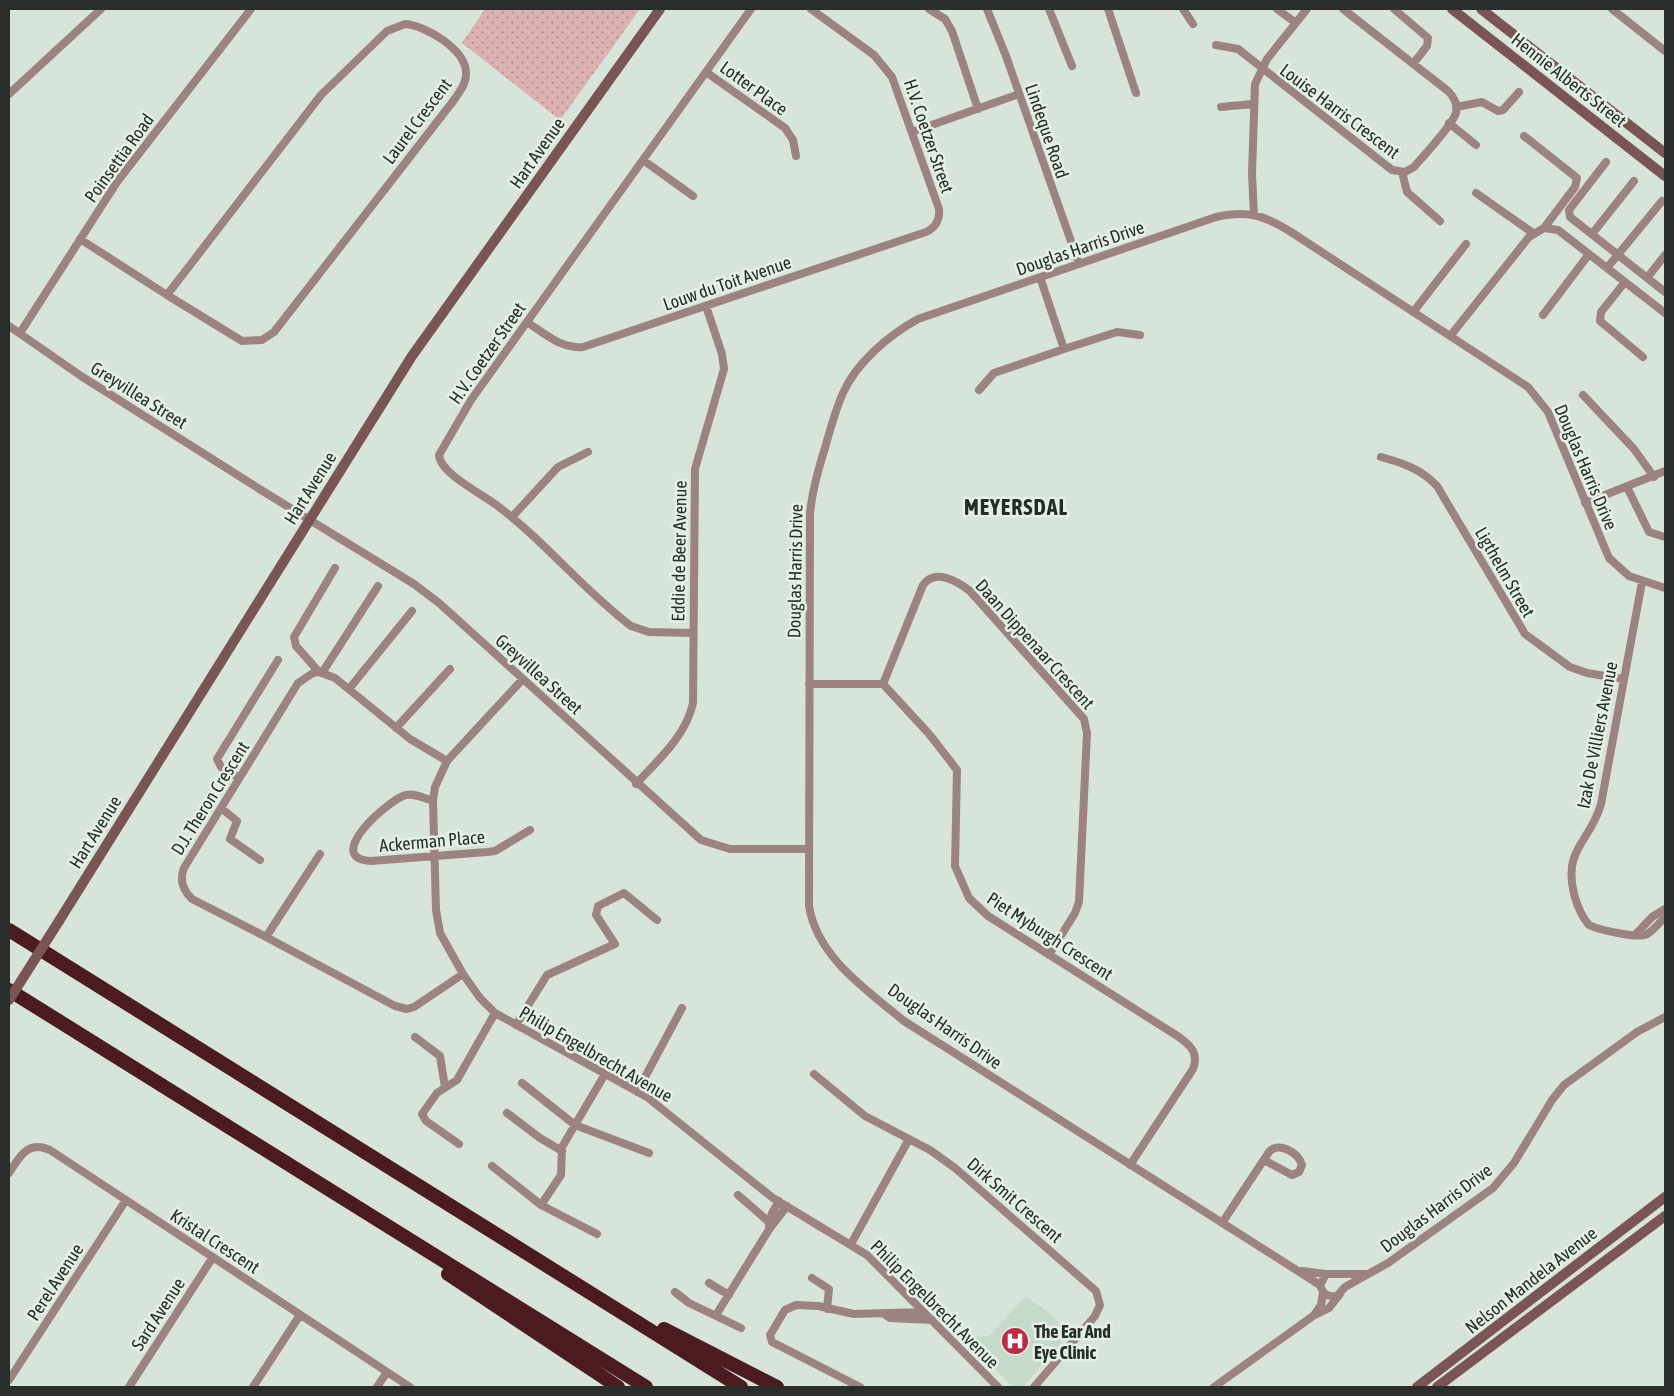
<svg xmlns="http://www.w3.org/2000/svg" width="1674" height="1396" font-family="'Asap Condensed',sans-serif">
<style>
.built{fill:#c5dacb}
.grass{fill:url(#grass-dots)}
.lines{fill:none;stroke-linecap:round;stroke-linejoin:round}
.street{stroke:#9d8282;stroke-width:8}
.secondary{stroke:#7b5556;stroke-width:10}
.highway{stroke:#4b1b1f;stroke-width:14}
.secondary-bridge{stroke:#7b5556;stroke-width:10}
.labels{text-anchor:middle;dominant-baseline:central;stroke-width:5;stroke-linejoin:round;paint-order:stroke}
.street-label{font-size:18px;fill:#292e2a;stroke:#e3f1e6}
.poi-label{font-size:18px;font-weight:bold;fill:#292e2a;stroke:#e3f1e6;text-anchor:start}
.district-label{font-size:22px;font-weight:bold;letter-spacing:1px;fill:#222d25;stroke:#e3f1e6}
</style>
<defs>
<pattern id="grass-dots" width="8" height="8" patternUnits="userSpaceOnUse" patternTransform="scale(1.25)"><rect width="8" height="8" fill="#dcb1b2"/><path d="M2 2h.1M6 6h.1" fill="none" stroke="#b29091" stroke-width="1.8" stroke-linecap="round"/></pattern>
</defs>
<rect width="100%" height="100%" fill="#d6e4d9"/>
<path class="built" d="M1026 1296 1049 1313 1069 1333 1023 1387H1013L963 1337 989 1336Z"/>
<path class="grass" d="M485 9H640L560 120 462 43Z"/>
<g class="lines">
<path class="street" d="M929 9 945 19 952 31 978 109
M987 9 1006 56 1079 264
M1049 9 1072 66
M1108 9 1136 93
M1183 9 1193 24
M1277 9 1296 23
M1394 9 1428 38 1427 46 1413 64
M1612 9 1665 51
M405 24C425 25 465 49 466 72 467 83 460 91 454 100L274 332 262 340 242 341 167 295 321 95 387 31Z
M1216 45 1238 49 1392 170 1405 172 1414 167C1424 155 1452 126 1456 113 1458 104 1454 97 1448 91L1343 9
M706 72 785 128 793 140 796 156
M9 94 101 9
M1221 107 1253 104
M1456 107 1482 102 1498 111 1503 110 1519 92
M1449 123 1476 145
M912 132 1019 94
M1524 136 1577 178 1575 187 1544 228
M643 160 693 196
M1606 162 1569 210 1570 217 1665 292
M1402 172 1407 192 1440 221
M1476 193 1533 233
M1254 215 1252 174 1255 84 1267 59 1307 9
M1592 234 1634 181
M80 239 167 295
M1607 268 1662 201
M1040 277 1064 349 1117 332 1140 335
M1647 278 1665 255
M1625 282 1601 312 1600 321 1643 357
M1414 311 1466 244
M1543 315 1589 254
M527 322C545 334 561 349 583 347L926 232C936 227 940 220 939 209L892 77 874 55 811 9
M9 326 81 376 261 490 414 584 439 603 701 840 730 849H807
M20 333 117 182 251 9
M1451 335 1529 237 1544 228 1558 230 1665 313
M979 390 994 373 1064 349
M1583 395 1634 449 1654 477
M1381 457C1403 463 1421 469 1437 486L1525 634 1570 667 1587 673 1623 679
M1627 487 1649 532 1665 537
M1585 503 1665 471
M512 517 558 467 588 452
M1642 582 1601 804C1590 843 1563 848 1574 894 1577 905 1581 916 1589 925 1599 930 1639 939 1647 934 1654 930 1660 922 1665 917
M693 633 649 632 631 626C582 589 544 540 495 504 480 493 440 473 439 455L471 400 751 9
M319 672 296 646 294 637 335 568
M322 673 378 586
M522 680 447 761 435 787 433 801 436 910 440 933 463 974 480 998 495 1013 647 1097 773 1198 867 1255 998 1387
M809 684H883L930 735 957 770 955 866 969 898 988 916 1179 1037C1191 1046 1199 1053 1193 1069L1130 1165
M883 684 923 585C935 568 957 581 970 591L1084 719 1087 733 1079 902 1075 913 1049 955
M349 689 412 611
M396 728 450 669
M447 761 410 739 335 678 319 672 313 673 298 683 184 868C179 880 183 890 192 899L266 937 395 1006 407 1009 414 1007 463 974
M239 778 221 767 217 759 278 660
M636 784C658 760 686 736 693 703L695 469 724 369 722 354 706 306
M433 801C424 798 415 793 406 795 391 798 321 858 371 861L487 852 495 851 530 830
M221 808 237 821 230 839 260 860
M1636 934 1652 917 1665 909
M266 937 320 854
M516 1025 547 975 615 944 596 915 598 906 624 893 657 920
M415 1037 440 1056 445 1087
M814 1074 865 1116 930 1150 955 1168 1096 1291 1100 1305 1095 1316 1034 1387
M522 1083 575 1125 649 1153
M637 1092 682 1008
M507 1113 540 1138 562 1151
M459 1144 426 1121 422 1114 437 1093 457 1080 495 1013
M492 1166 541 1205
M9 1173C20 1156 28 1140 50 1150L410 1387
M738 1195 769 1222
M1222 1223 1269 1152C1278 1141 1298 1152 1302 1165L1299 1172 1292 1175 1264 1160
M769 1226 772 1213 779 1201
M597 1234 541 1205 561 1175 562 1147 605 1074
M851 1244 909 1139
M1302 1271 1326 1274
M1366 1274H1326L1320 1285C1323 1294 1327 1297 1337 1296L1345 1287 1388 1263 1493 1188 1514 1163 1552 1100 1564 1085 1637 1032 1665 1017
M812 1278 829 1289 827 1309
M709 1283 729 1295
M1320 1285 904 1021C867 990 817 957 809 906L810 514C812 491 818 470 825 448 830 430 835 411 843 393 856 363 889 335 918 319L1216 217C1247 210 1264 215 1291 232L1528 387 1548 412 1609 558 1629 576 1665 588
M675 1292 689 1303 741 1328
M884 1314 890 1318 932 1320
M716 1315 770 1228 787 1206
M1314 1315 1321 1305 1323 1293
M9 1380 126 1200
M129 1387 213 1257
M253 1387 300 1315
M377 1387 387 1372
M860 1387 772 1342 770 1335 785 1310 796 1305 818 1306 854 1314 923 1312
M1214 1387 1313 1316 1329 1308 1340 1294"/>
<path class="secondary" d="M1452 9 1665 176
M1481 9 1665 153
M59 921 412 356 660 9
M1417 1387 1665 1197
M1437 1387 1665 1216"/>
<path class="highway" d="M9 930 741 1387
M9 990 646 1387
M448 1274 618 1387
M664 1329 777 1387"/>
<path class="secondary-bridge" d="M9 1000 59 921"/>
</g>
<defs>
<symbol id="hospital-disc" viewBox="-11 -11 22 22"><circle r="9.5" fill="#bd2c43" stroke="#e3f1e6"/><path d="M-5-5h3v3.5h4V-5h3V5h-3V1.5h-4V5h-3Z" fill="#fff"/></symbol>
</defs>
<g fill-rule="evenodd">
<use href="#hospital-disc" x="999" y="1325" width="32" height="32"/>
</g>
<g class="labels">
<g class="street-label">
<text transform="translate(1569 80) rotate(38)">Hennie Alberts Street</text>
<text transform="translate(754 88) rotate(36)">Lotter Place</text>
<text transform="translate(1340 111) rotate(37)">Louise Harris Crescent</text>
<text transform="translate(417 121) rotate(-53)">Laurel Crescent</text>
<text transform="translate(1047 131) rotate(71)">Lindeque Road</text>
<text transform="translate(929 136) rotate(71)">H.V. Coetzer Street</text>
<text transform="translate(537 153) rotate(-55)">Hart Avenue</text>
<text transform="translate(119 158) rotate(-54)">Poinsettia Road</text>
<text transform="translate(1080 248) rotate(-19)">Douglas Harris Drive</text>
<text transform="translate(727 283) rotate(-19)">Louw du Toit Avenue</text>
<text transform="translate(487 353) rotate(-55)">H.V. Coetzer Street</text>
<text transform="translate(139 395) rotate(32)">Greyvillea Street</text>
<text transform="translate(1586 467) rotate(67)">Douglas Harris Drive</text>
<text transform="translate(310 488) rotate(-58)">Hart Avenue</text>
<text transform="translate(679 551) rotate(-89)">Eddie de Beer Avenue</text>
<text transform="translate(795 571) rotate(-89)">Douglas Harris Drive</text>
<text transform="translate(1505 572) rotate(60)">Ligthelm Street</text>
<text transform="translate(1035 644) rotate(48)">Daan Dippenaar Crescent</text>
<text transform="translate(539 674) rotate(42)">Greyvillea Street</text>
<text transform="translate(1597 735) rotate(-79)">Izak De Villiers Avenue</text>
<text transform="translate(210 798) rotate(-58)">D.J. Theron Crescent</text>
<text transform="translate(95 832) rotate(-58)">Hart Avenue</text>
<text transform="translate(432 841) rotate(-5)">Ackerman Place</text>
<text transform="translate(1050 936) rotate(33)">Piet Myburgh Crescent</text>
<text transform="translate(945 1026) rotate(35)">Douglas Harris Drive</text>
<text transform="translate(596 1054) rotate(30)">Philip Engelbrecht Avenue</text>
<text transform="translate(1015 1200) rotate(41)">Dirk Smit Crescent</text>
<text transform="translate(1436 1208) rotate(-37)">Douglas Harris Drive</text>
<text transform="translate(215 1241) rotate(33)">Kristal Crescent</text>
<text transform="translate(1531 1280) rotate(-38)">Nelson Mandela Avenue</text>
<text transform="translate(55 1282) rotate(-57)">Perel Avenue</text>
<text transform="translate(935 1304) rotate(45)">Philip Engelbrecht Avenue</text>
<text transform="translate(158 1314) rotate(-57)">Sard Avenue</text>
</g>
<g class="poi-label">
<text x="1034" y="1331">The Ear And<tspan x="1034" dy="21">Eye Clinic</tspan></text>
</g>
<g class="district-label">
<text x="1016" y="507">MEYERSDAL</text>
</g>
</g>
<rect width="1674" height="1396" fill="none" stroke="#292e2a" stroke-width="20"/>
</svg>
